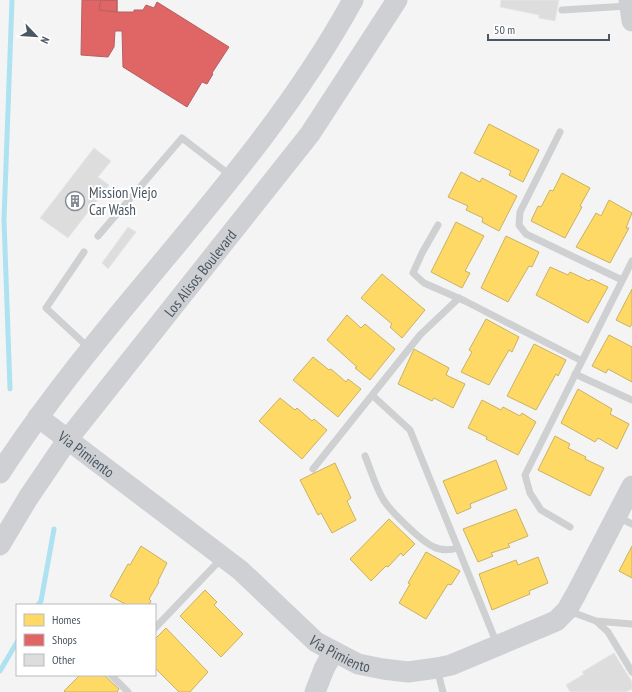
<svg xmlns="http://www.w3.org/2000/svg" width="632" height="692" font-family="'PT Sans Narrow',sans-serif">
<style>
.homes{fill:#ffd966;stroke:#c9b264}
.shops{fill:#e06666;stroke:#b36164}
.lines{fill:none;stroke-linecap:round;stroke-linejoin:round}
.stream{stroke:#aee2f0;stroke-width:5}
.building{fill:#ddddde;stroke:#e5e6e7}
.lane{stroke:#ced0d2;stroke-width:7}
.secondary{stroke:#ced0d4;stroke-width:21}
.labels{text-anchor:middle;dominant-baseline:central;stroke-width:4;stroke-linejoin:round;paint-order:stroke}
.poi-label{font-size:15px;fill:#4a5661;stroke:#fff;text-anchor:start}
.street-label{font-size:15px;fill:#4a5661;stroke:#fff}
</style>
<rect width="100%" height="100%" fill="#f4f4f4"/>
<path class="homes" d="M489 124 539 150 523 182 509 175 511 171 474 153Z
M461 172 480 182 482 178 517 196 499 231 482 222 483 218 466 210 468 206 448 197Z
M562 173 590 188 580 206 582 207 565 238 531 221 538 206 541 207 550 190 553 191Z
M609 200 632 213 626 228H629L610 263 576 247 596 213 601 216Z
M456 222 484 236 465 271 470 273 462 288 431 272Z
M506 236 539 252 532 267 529 266 508 302 481 288Z
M550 267 568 275 570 272 589 281 591 279 608 287 588 323 536 295Z
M382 274 425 310 402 338 390 327 392 324 361 298Z
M632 289V324L630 327 616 320Z
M347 315 361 328 365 324 395 349 370 380 355 368 357 367 327 340Z
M486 319 519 337 512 352 509 350 489 385 461 372 472 352 469 350Z
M609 335 632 347V382L608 369 606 373 592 366Z
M534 344 566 360 558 376 556 374 536 410 507 396Z
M414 349 449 368 446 375 465 384 453 408 434 398 432 401 398 384Z
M313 357 329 370 331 369 346 382 348 379 361 389 338 417 293 380Z
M578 389 612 409 610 414 629 424 617 449 598 438 595 442 561 423Z
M280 398 295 410 297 408 312 421 314 419 327 430 302 459 259 421Z
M482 400 501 410 503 407 520 416 522 413 536 422 518 455 486 439 487 437 468 428Z
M555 436 570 444 568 448 586 457 585 459 604 468 590 496 538 470Z
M496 460 507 489 470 504 471 508 457 514 443 481Z
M335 463 351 498 347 501 356 520 332 533 321 513 318 515 300 480Z
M516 509 528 536 508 544 510 547 491 553 493 556 478 562 463 529Z
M389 519 415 544 403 556 401 553 388 567 386 566 371 581 350 559Z
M141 546 167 563 158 581 159 582 149 599 151 601 149 605H127L110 596 128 564 130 565Z
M632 546V578L619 571Z
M426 552 460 571 451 585 448 584 426 619 399 603 410 584 408 583Z
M538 557 548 583 529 591 530 594 492 610 479 574 516 560 518 565Z
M205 590 217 602 214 605 243 634 221 657 180 616Z
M166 628 208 672 190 692H179L155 668V639Z
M80 675H104L119 689 117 692H65L64 691Z"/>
<path class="shops" d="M82 0H117V12H134V10H143L146 5 154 8 157 2 229 47 212 73 213 74 207 84 202 82 187 107 123 67 122 31H115L114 47 108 57 81 55Z
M101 0H117V12L99 10Z"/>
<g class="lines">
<path class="stream" d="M10 389 4 220 12 0
M38 605 41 601 54 529
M0 671 17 642"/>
</g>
<path class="building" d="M501 0H559L555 21 539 18V15L500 7Z
M94 148 111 161 98 177 109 185 68 238 40 218Z
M128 227 136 232 108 269 102 263Z
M614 653 632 682V689L626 692H570L566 685 584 674 582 672Z"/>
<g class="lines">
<path class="lane" d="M562 10 628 6
M560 132 520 212 519 225 526 234 622 280
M438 225 422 253 413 273 424 283 465 301 582 361
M98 236 182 138 230 175
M84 252 46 308 89 348
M575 374 632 400
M372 395 410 430 497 644
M365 456C371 470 375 486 383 499 389 510 422 542 434 547 442 551 451 550 458 548
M313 469 420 335 459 298
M618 517 632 524
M570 527 541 510 530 493 525 475 632 261
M569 611 596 621 608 632 632 672
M596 621 632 624
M155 628 222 558
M437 669 443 692
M111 675 128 692"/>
<g class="secondary">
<path d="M629 0 632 21"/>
<path id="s1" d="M38 417 240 570 316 642 358 664 383 669 408 672 437 668 451 665 556 621 567 610 576 594 632 486"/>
<path d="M0 473C107 307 258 174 353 0"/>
<path id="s2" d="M0 545 28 498 68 439 310 134 397 0"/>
<path d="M315 692 324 669 333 652"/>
</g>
</g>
<defs>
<symbol id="building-ring" viewBox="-11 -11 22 22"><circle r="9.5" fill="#fff" stroke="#868d94" stroke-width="1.5"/><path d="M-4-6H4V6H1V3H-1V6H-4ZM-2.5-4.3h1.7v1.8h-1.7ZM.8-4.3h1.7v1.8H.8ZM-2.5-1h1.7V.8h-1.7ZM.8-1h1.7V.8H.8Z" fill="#868d94"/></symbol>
</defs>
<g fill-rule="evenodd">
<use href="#building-ring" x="64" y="190" width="22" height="22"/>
</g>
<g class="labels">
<g class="poi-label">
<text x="89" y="192">Mission Viejo<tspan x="89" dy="17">Car Wash</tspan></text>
</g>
<g class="street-label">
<text stroke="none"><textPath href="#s2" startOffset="338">Los Alisos Boulevard</textPath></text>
<text stroke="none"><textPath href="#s1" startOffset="61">Via Pimiento</textPath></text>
<text stroke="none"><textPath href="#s1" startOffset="385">Via Pimiento</textPath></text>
</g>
</g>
<rect x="16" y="604" width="140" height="72" fill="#ffffff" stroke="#b7bbc0"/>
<rect x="24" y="614" width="20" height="12" fill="#ffd966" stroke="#b7bbc0"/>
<text x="52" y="624" font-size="12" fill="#4a5661">Homes</text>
<rect x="24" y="634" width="20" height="12" fill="#e06666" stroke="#b7bbc0"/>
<text x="52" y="644" font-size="12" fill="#4a5661">Shops</text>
<rect x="24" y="654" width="20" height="12" fill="#ddddde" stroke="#b7bbc0"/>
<text x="52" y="664" font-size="12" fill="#4a5661">Other</text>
<g transform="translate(36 36) rotate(115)" stroke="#ffffff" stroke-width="3" paint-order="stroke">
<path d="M0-3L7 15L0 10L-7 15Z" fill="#4a5661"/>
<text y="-6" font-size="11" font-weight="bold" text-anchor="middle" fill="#4a5661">N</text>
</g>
<path d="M488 34v6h121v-6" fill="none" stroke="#4a5661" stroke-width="2"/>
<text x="494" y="34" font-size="12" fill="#4a5661" stroke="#ffffff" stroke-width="3" paint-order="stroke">50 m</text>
</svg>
